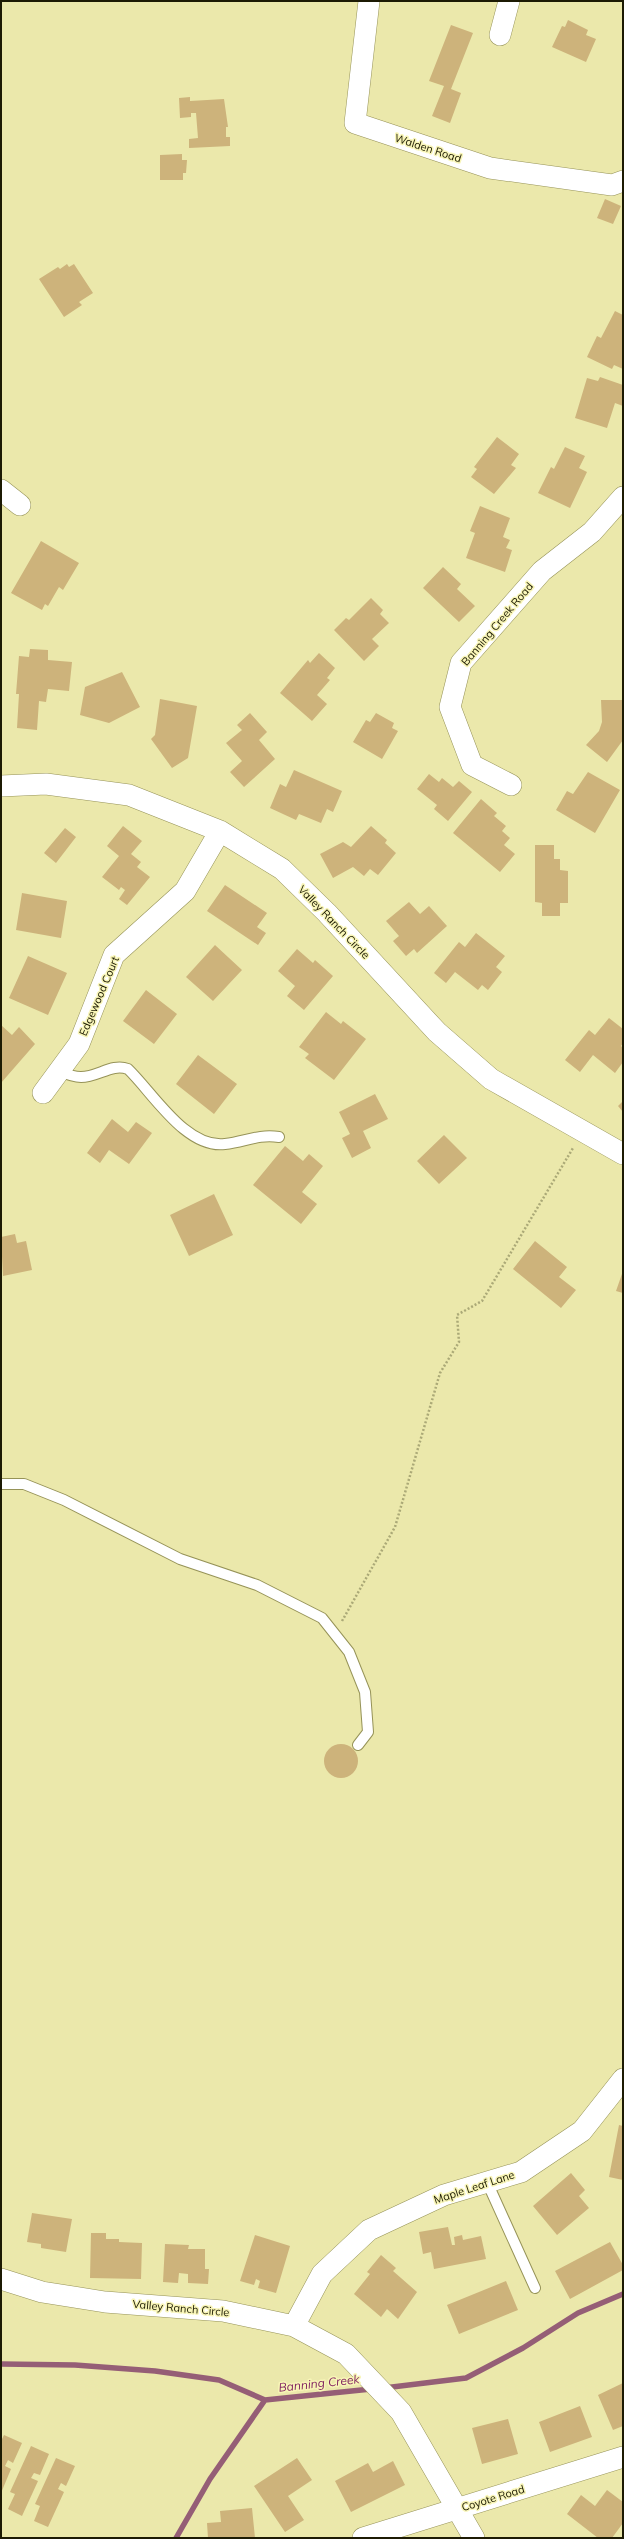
<svg xmlns="http://www.w3.org/2000/svg" width="624" height="2539" font-family="Mulish,sans-serif">
<style>
.lines{fill:none;stroke-linecap:round;stroke-linejoin:round}
.stream{stroke:#955e76;stroke-width:5.5}
.building{fill:#cdb37b}
.lane-casing{stroke:#969358;stroke-width:12}
.street-casing{stroke:#969358;stroke-width:22}
.path{stroke:#aba977;stroke-width:2.5;stroke-dasharray:2 2;stroke-linecap:butt}
.lane{stroke:#fff;stroke-width:10}
.street{stroke:#fff;stroke-width:21}
.labels{text-anchor:middle;dominant-baseline:central;stroke-width:3;stroke-linejoin:round;paint-order:stroke}
.street-label{font-size:11px;fill:#1c1a03;stroke:#f8f5b7}
.water-label{font-size:12px;font-style:italic;fill:#822661;stroke:#f8f5b7}
</style>
<rect width="100%" height="100%" fill="#ebe8ab"/>
<g class="lines">
<path class="stream" d="M1 2364 75 2365 155 2371 219 2380 265 2400 371 2389
M384 2388 466 2378 523 2348 578 2313 623 2294
M176 2538 210 2479 265 2400"/>
</g>
<path class="building" d="M568 20 588 30 586 35 596 39 586 62 552 47 562 26 565 27Z
M451 25 473 33 451 89 461 93 450 123 432 116 444 86 429 81Z
M190 97V101L224 99 228 127H226V137H230V146L189 148V139L198 138 196 113H191V117L180 118 179 98Z
M182 154V160H187L186 173H183V180H160V155Z
M605 199 621 206 613 224 597 218Z
M67 264 69 267 74 264 93 293 79 302 82 305 64 317 39 279 58 267 60 269Z
M615 311 623 315V369L614 365 612 369 587 357 597 336 601 338Z
M600 377 623 385V406L615 403 607 428 575 418 587 378 598 381Z
M497 437 519 454 511 465 516 468 494 494 471 477 477 469 474 467Z
M565 447 585 456 579 468 587 472 570 508 538 493 551 467 554 469Z
M480 506 510 518 503 537 510 540 506 548 512 550 505 572 466 558 475 533 470 531Z
M41 541 79 563 63 590 59 587 48 606 45 604 42 610 11 593Z
M443 567 461 584 457 589 475 606 459 622 423 588Z
M371 598 383 610 380 614 389 623 372 639 379 646 364 661 334 630 346 618 349 620Z
M30 649 48 650V660L72 662 69 691 48 689 46 702 39 701 37 730 17 728 19 694H16L19 656 29 657Z
M319 653 335 668 327 678 330 680 317 695 327 704 312 721 280 693 308 660 310 663Z
M122 672 140 707 109 723 80 715 85 687Z
M160 699 197 706 188 758 172 768 151 739 155 735Z
M601 700H623V740L607 762 586 745 599 731 602 722Z
M250 713 267 732 259 740 275 759 244 787 230 772 242 761 226 743 242 730 237 725Z
M376 713 394 723 392 728 398 731 382 759 353 742 366 720 370 722Z
M294 770 342 791 333 812 327 809 321 823 299 814 296 820 270 808 280 784 286 787Z
M588 772 620 790 595 833 556 810 567 791 573 794Z
M429 774 439 782 442 778 453 787 459 781 472 792 448 821 434 809 437 805 417 789Z
M481 799 497 813 494 816 506 826 502 831 510 838 504 845 515 854 500 872 453 833Z
M123 826 142 841 131 854 141 862 137 867 150 877 127 905 119 899 125 890 121 887 119 890 102 877 119 856 107 846Z
M371 826 387 840 385 843 396 853 378 875 370 869 364 876 353 867 333 878 320 854 343 842 351 847Z
M65 828 76 837 56 863 44 853Z
M535 845H554V859H560V870L568 871V903H560V916H542V903L535 902Z
M225 885 267 913 257 927 266 933 258 945 207 911Z
M22 893 67 901 61 938 16 930Z
M409 902 420 914 429 906 447 926 417 953 414 949 406 956 393 941 399 936 386 921Z
M476 933 505 956 496 967 502 972 488 990 482 985 478 990 455 972 446 983 434 973 459 942 465 947Z
M215 945 242 970 213 1001 186 977Z
M297 949 313 963 315 960 333 976 304 1010 287 996 295 986 278 971Z
M28 956 67 973 48 1015 9 998Z
M146 990 177 1014 154 1044 123 1021Z
M326 1012 341 1024 343 1021 366 1039 334 1080 305 1058 309 1054 299 1047Z
M609 1018 623 1029V1043L621 1046 623 1048V1062L615 1073 593 1055 580 1072 565 1060 589 1030 595 1035Z
M1 1025 12 1035 19 1027 35 1044 1 1083Z
M198 1055 237 1084 214 1114 176 1084Z
M375 1094 388 1119 363 1131 371 1148 352 1158 342 1138 350 1134 339 1112Z
M623 1101V1112L618 1106Z
M112 1119 128 1132 136 1122 152 1133 129 1164 109 1150 100 1163 87 1153Z
M444 1135 467 1158 439 1184 417 1161Z
M285 1146 303 1161 309 1154 323 1166 302 1192 317 1204 301 1224 253 1185Z
M214 1194 233 1235 189 1256 170 1215Z
M15 1234 17 1243 26 1241 32 1270 3 1276 1 1237Z
M535 1241 567 1267 559 1277 576 1290 561 1308 513 1269Z
M623 1271V1293L616 1291Z
M324 1761a17 17 0 1 1 34 0a17 17 0 1 1-34 0Z
M619 2125 623 2126V2180L609 2177Z
M571 2173 585 2190 579 2196 589 2208 557 2235 533 2206Z
M32 2213 72 2219 66 2252 41 2248V2244L27 2242Z
M448 2227 452 2245H455L454 2237 462 2235 463 2240 481 2236 486 2259 434 2269 431 2252 423 2254 419 2232Z
M91 2233H106V2239H119V2242L142 2243 141 2279 90 2278Z
M255 2235 290 2246 276 2293 258 2288 260 2281 256 2279 254 2285 240 2281Z
M610 2242 623 2265V2270L570 2299 555 2271Z
M165 2244 189 2245 188 2249H205V2269H209L208 2284 188 2283V2274L179 2273 178 2283 163 2282Z
M381 2255 396 2268 393 2271 417 2292 398 2319 387 2309 381 2317 354 2294 370 2274 367 2272Z
M506 2281 518 2310 459 2334 447 2305Z
M623 2383V2426L613 2430 598 2395Z
M580 2406 592 2437 550 2452 539 2422Z
M508 2419 518 2454 482 2464 472 2428Z
M4 2435 22 2443 13 2463 8 2460 5 2466 11 2469 1 2493V2441Z
M31 2446 49 2454 40 2475 34 2473 31 2478 38 2481 22 2516 8 2509 15 2494 10 2492Z
M56 2458 75 2466 66 2486 61 2483 58 2489 64 2492 48 2527 34 2521 40 2506 35 2504Z
M297 2458 312 2480 288 2496 304 2520 285 2532 254 2486Z
M393 2461 405 2485 351 2512 335 2481 368 2463 373 2472Z
M607 2490 623 2502V2523L612 2538H598L567 2514 581 2495 595 2506Z
M252 2508 255 2538H208L207 2523 221 2522 220 2511Z"/>
<g class="lines">
<defs>
<path id="lane" d="M59 1071C66 1074 74 1077 81 1077 98 1077 112 1063 128 1069 153 1093 186 1149 225 1144 245 1142 257 1134 279 1137
M1 1484H24L64 1500 180 1559 257 1585 322 1618 349 1652 365 1692 368 1732 358 1745
M487 2182 535 2288"/>
<path id="street" d="M369 1 355 123 490 168 612 185 623 181
M500 35 509 1
M1 490 20 505
M511 785 472 765 450 707 461 663 542 571 592 532 623 497
M1 786 46 784 129 795 220 831 282 869 327 913 437 1032 491 1079 623 1154
M43 1093 79 1044 114 955 185 891 220 831
M1 2279 42 2292 105 2302 223 2311 294 2326 346 2354 401 2412 474 2538
M294 2326 322 2274 369 2230 444 2195 521 2172 582 2131 623 2079
M363 2538 623 2457"/>
</defs>
<use href="#lane" class="lane-casing"/>
<use href="#street" class="street-casing"/>
<path class="path" d="M342 1621 395 1527 440 1373 459 1342 457 1315 482 1301 573 1148"/>
<use href="#lane" class="lane"/>
<use href="#street" class="street"/>
</g>
<g class="labels">
<g class="street-label">
<text transform="translate(428 148) rotate(18)">Walden Road</text>
<text transform="translate(497 624) rotate(-50)">Banning Creek Road</text>
<text transform="translate(334 922) rotate(46)">Valley Ranch Circle</text>
<text transform="translate(99 996) rotate(-67)">Edgewood Court</text>
<text transform="translate(474 2187) rotate(-18)">Maple Leaf Lane</text>
<text transform="translate(181 2308) rotate(5)">Valley Ranch Circle</text>
<text transform="translate(493 2498) rotate(-17)">Coyote Road</text>
</g>
<g class="water-label">
<text transform="translate(319 2383) rotate(-6)">Banning Creek</text>
</g>
</g>
<rect width="624" height="2539" fill="none" stroke="#1c1a03" stroke-width="4"/>
</svg>
